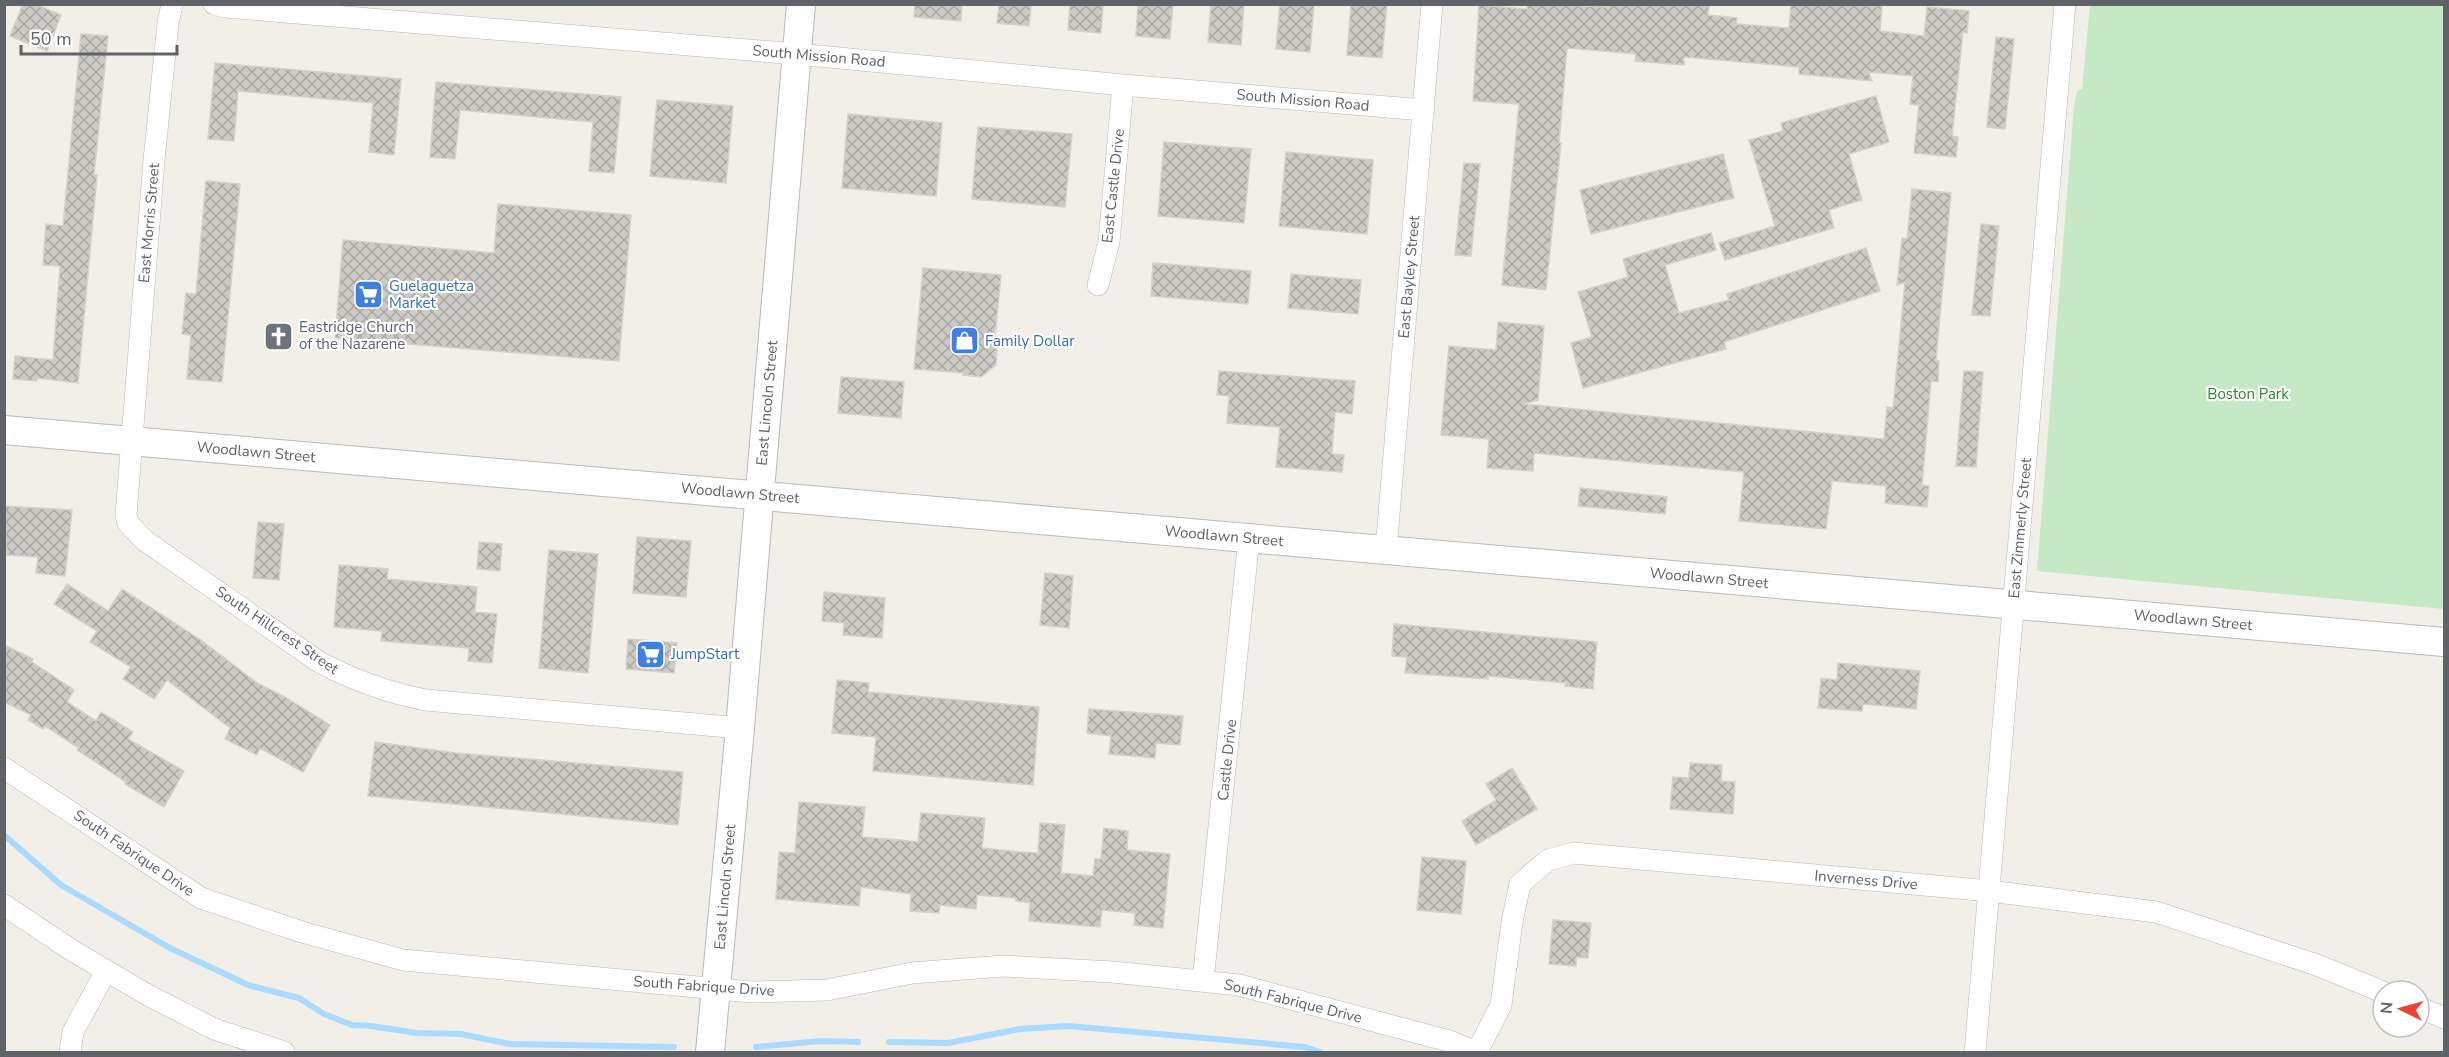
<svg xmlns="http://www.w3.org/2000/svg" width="2449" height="1057" font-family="'Nunito Sans',sans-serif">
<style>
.green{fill:#c5e8c5}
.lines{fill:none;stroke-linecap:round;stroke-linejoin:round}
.stream{stroke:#aadaff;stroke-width:6}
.building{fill:url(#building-cross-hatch);stroke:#d6d1c6;stroke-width:1.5}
.street-casing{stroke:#b5b8bc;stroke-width:22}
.secondary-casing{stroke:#b6babf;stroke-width:30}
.street{stroke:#fff;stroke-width:21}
.secondary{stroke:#fff;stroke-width:28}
.labels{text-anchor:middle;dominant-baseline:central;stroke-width:4.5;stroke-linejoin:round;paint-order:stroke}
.street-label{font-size:15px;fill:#5f6368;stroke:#fff}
.shop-label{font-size:15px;fill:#366cbe;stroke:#fff;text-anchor:start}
.worship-label{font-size:15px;fill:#5b616d;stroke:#fff;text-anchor:start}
.park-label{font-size:15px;fill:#348238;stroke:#fff}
</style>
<defs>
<pattern id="building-cross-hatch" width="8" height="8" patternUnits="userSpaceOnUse" patternTransform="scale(1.5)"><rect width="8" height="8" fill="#cccac5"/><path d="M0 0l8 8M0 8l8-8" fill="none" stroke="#a9a8a4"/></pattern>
</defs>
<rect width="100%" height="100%" fill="#f1efe8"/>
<path class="green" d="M2090 5H2444V609L2037 571 2074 107 2077 91 2082 89Z"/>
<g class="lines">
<path class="stream" d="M4 835 61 885 170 948 248 985 299 998 324 1014 352 1025 371 1026 417 1033 461 1034 510 1044 674 1047
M889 1042 948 1043 1020 1029 1068 1026 1305 1047 1320 1052
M756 1047 821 1041 858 1042"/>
</g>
<path class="building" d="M23 4H35L61 15 47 51 10 36Z
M915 4H962L961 21 914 17Z
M999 4H1031L1029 26 997 23Z
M1070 4H1103L1101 33 1068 30Z
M1138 4H1173L1170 39 1136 36Z
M1211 4H1244L1241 45 1208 42Z
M1280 4H1314L1310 52 1276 49Z
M1351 4H1387L1382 58 1347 55Z
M1527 4 1609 7V4H1709L1708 15 1737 18 1736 24 1789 28 1791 4 1882 6 1880 31 1924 36 1927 7 1969 11 1967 33 1963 32 1952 136 1958 137 1956 157 1914 153 1919 105 1910 104 1913 76 1869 72 1872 81 1799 74V67L1684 57V65L1635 61 1636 54 1567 48 1559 143H1561L1546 290 1502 285 1519 104 1473 101 1479 5 1527 9Z
M81 34 108 36 94 175H97L78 383 37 378V381L13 379 15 356 53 360 60 266 43 265 46 224 63 226Z
M1996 37 2014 39 2005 129 1987 127Z
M215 63 401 79 394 155 369 152 373 103 238 91 234 141 208 139Z
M436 82 621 97 614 173 589 171 593 122 460 110 455 159 430 157Z
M1876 96 1889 142 1849 154 1862 200 1829 210 1834 228 1725 260 1719 243 1775 226 1749 140 1783 131 1781 123Z
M657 100 733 106 726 183 650 176Z
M848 114 942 123 936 196 842 188Z
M978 127 1072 134 1065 207 972 199Z
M1164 142 1251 149 1244 223 1158 216Z
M1286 152 1373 160 1367 234 1279 226Z
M1723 154 1734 198 1591 234 1580 190Z
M1464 163 1480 164 1471 256 1455 255Z
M206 181 240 184 222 382 187 379 191 335 182 334 186 293 196 294Z
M1912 189 1951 193 1936 361H1939L1938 382 1931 381 1922 485 1929 486 1927 507 1885 503 1886 486 1832 481 1826 529 1739 521 1744 472 1534 453 1533 471 1487 468 1489 439 1441 435 1449 346 1496 350 1498 322 1544 326 1538 400 1524 404 1884 439 1887 407 1893 408 1905 282 1897 285 1902 238 1907 239Z
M498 204 631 215 619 361 335 338 343 240 494 253Z
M1981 224 1999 226 1990 316 1972 315Z
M1711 233 1716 250 1665 265 1679 313 1729 300 1727 294 1866 248 1880 291 1724 342 1726 349 1583 388 1571 343 1592 337 1578 292 1628 277 1623 259Z
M1153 263 1251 271 1248 304 1151 296Z
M923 268 1001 275 994 347 997 348 996 365 981 377 963 375 964 373 914 369Z
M1291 274 1361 280 1358 314 1288 308Z
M1219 371 1355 381 1352 414 1335 412 1332 454 1344 455 1342 472 1276 467 1280 427 1227 423 1229 396 1217 395Z
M1964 371 1983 372 1976 467 1956 466Z
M841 377 904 382 901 418 838 413Z
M1580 488 1667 497 1665 514 1578 506Z
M4 506 72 510 65 576 36 573 38 557 7 555Z
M258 522 284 524 279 580 253 578Z
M637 537 691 541 686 597 633 593Z
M479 542 502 544 500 571 477 569Z
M549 550 598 554 588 673 539 668Z
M339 565 388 569 387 579 477 587 475 612 497 614 492 663 468 661 469 648 381 641 382 631 334 627Z
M1045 573 1073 576 1069 628 1040 625Z
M67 584 108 611 122 589 201 640 257 683 285 697 330 725 303 772 260 748 257 755 225 739 230 728 167 680 154 699 123 679 131 667 90 642 97 631 54 604Z
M824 592 885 598 882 638 843 635 844 623 822 621Z
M1394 624 1597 642 1593 689 1565 686 1566 683 1488 676V679L1405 673 1407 657 1392 656Z
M628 639 677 643 674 673 626 669Z
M4 645 33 659 32 662 74 690 67 702 96 721 101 712 133 732 128 739 184 771 164 807 125 784 126 782 77 750 79 748 45 726 43 729 28 720 31 715 4 702Z
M1838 663 1920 671 1916 709 1863 704 1862 711 1818 708 1821 678 1837 680Z
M837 680 869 683 868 692 1039 707 1033 785 873 771 876 737 832 733Z
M1089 709 1183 716 1180 745 1156 743 1155 758 1109 754 1111 736 1087 733Z
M375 742 456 753 683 772 678 825 368 796Z
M1690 763 1722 765 1721 781 1735 782 1733 814 1670 809 1673 777 1689 778Z
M1512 768 1537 809 1476 845 1462 821 1496 800 1486 784Z
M799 802 865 807 862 837 900 840 918 842 921 813 985 818 982 848 1020 852 1038 853 1040 823 1065 825 1061 873 1093 876 1095 859H1101L1104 828 1128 831 1127 850 1170 854 1163 928 1134 925 1135 913 1102 910 1100 927 1029 921 1030 903 1016 901V898L977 895 976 909 940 905 939 913 910 911 911 894 861 887 859 906 776 899 779 852 795 853Z
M1422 857 1466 861 1461 914 1417 910Z
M1553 920 1591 923 1588 958 1576 957V966L1549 964Z"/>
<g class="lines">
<defs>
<path id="street" d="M172 4 168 23 154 160 126 515 128 523 144 540 319 662C353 680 389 693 426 700L740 728
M214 4 225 7 797 54 1123 85 1424 110
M1098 285 1109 242 1123 85
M1386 550 1432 4
M4 768 201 898 302 932 403 960 752 992 827 990 912 973 1003 966 1113 972 1239 985 1449 1041 1476 1052
M4 905 73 951 146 994 214 1029 284 1052
M1203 981 1249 538
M2419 1007 2444 1018
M70 1052 73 1032 106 971
M1477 1052 1501 1005 1512 922 1520 884 1548 860 1574 853 1990 891 2156 912 2317 965 2383 992
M1975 1052 2065 4"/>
<path id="secondary" d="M4 430 2444 642
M710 1052 740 728 801 4"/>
</defs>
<use href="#street" class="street-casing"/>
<use href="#secondary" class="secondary-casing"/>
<use href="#street" class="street"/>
<use href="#secondary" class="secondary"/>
</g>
<defs>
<symbol id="supermarket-square" viewBox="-11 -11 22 22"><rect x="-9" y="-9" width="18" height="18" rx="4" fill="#3f7fe0" stroke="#fff"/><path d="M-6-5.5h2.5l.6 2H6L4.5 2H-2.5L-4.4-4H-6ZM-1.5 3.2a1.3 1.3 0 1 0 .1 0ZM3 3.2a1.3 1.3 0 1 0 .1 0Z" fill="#fff"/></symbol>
<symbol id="church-square" viewBox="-11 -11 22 22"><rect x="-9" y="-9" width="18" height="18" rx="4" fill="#6b7280" stroke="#fff"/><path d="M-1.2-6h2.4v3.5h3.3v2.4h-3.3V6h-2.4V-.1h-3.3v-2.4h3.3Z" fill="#fff"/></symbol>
<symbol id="shop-square" viewBox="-11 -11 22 22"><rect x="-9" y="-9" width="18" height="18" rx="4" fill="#3f7fe0" stroke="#fff"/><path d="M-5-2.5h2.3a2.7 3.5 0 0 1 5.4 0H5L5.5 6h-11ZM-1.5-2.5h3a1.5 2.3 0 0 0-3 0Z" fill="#fff"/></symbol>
</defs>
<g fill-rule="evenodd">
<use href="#supermarket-square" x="352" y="278" width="33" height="33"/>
<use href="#church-square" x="262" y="320" width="33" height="33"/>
<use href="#shop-square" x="948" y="324" width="33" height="33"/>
<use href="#supermarket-square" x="634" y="638" width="33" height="33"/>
</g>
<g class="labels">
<g class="street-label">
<text transform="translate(819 56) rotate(5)">South Mission Road</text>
<text transform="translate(1303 100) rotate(5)">South Mission Road</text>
<text transform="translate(1113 186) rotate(-84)">East Castle Drive</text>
<text transform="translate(149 223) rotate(-85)">East Morris Street</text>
<text transform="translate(1409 277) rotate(-85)">East Bayley Street</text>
<text transform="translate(767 403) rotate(-85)">East Lincoln Street</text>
<text transform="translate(256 452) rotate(5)">Woodlawn Street</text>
<text transform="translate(740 493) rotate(5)">Woodlawn Street</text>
<text transform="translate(2020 528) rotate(-85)">East Zimmerly Street</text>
<text transform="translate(1224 536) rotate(5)">Woodlawn Street</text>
<text transform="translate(1709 578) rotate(5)">Woodlawn Street</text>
<text transform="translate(2193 620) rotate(5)">Woodlawn Street</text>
<text transform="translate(277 630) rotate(34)">South Hillcrest Street</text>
<text transform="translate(1227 760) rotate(-84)">Castle Drive</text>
<text transform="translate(134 853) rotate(34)">South Fabrique Drive</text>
<text transform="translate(1866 880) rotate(5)">Inverness Drive</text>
<text transform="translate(725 887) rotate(-85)">East Lincoln Street</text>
<text transform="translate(704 986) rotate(4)">South Fabrique Drive</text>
<text transform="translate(1293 1001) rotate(14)">South Fabrique Drive</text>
</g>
<g class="shop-label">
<text x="389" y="286">Guelaguetza<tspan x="389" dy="17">Market</tspan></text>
<text x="985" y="341">Family Dollar</text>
<text x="671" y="654">JumpStart</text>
</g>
<g class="worship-label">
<text x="299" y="327">Eastridge Church<tspan x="299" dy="17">of the Nazarene</tspan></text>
</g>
<g class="park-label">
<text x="2248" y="394">Boston Park</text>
</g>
</g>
<rect width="2449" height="1057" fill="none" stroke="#5f6368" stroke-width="12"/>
<g transform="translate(2401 1009) rotate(275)"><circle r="28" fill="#ffffff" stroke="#bfc1c3" stroke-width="1.5"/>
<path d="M0-4.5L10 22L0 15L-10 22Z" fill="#ea4335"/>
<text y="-9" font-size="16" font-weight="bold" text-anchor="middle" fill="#5f6368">N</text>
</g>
<path d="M21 45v9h156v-9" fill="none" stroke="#5f6368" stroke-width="3"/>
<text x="30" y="45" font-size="18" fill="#5f6368" stroke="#ffffff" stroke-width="4.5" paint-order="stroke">50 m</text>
</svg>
